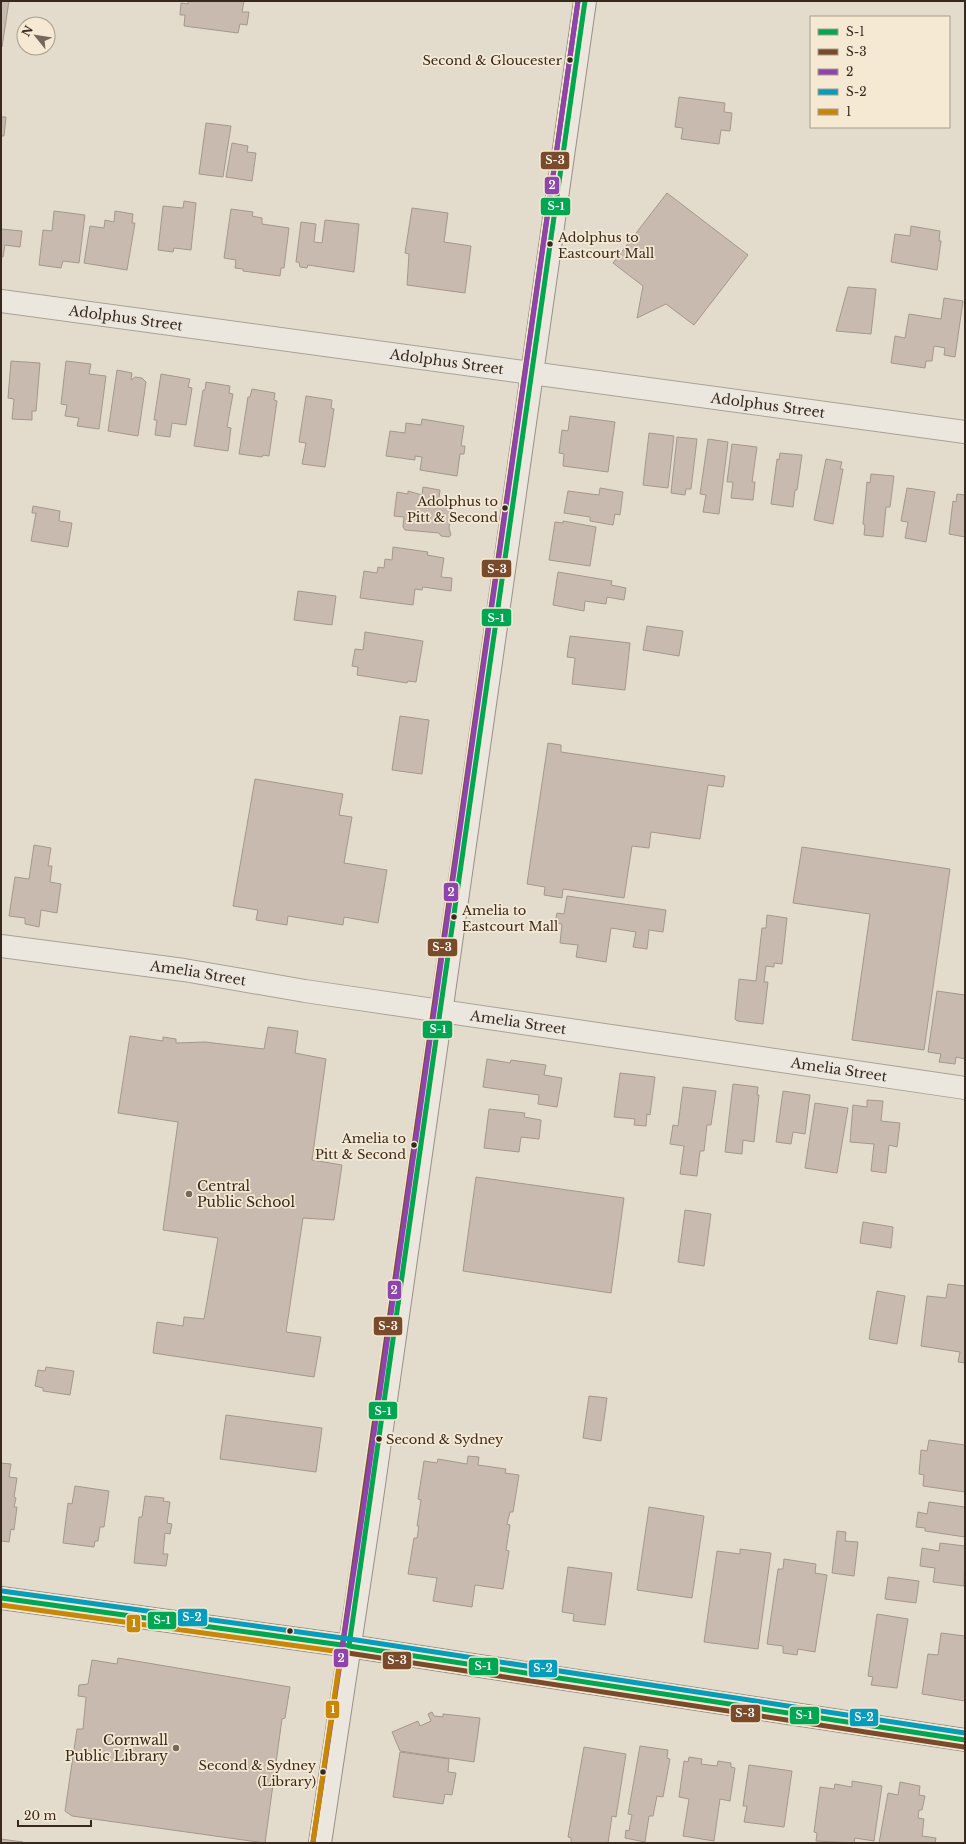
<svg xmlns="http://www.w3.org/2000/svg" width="966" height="1844" font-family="'Libre Baskerville',serif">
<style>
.building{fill:#c8baae;stroke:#a4988c}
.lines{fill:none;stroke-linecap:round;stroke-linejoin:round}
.street-casing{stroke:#a8a196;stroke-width:24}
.secondary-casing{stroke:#989086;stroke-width:24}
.street{stroke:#ece7de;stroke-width:22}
.secondary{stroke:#ece7de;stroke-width:22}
.bus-1-casing{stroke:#f5e9d3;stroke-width:8}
.bus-2-casing{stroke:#f5e9d3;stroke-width:8}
.bus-3-casing{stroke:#f5e9d3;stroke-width:8}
.bus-4-casing{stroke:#f5e9d3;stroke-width:8}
.bus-5-casing{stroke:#f5e9d3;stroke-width:8}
.bus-1{stroke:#00a651;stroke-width:5}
.bus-2{stroke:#7a4b2a;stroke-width:5}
.bus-3{stroke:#8e44ad;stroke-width:5}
.bus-4{stroke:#069cbc;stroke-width:5}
.bus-5{stroke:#c78708;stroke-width:5}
.bus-dot{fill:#37291e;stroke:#f5e9d3;stroke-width:1.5}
.poi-dot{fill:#73685b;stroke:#f5e9d3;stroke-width:1.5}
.labels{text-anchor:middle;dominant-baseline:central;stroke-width:3.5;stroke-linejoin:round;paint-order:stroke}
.bus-label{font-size:13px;fill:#37291e;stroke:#f5e9d3;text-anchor:end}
.street-label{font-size:14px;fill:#37291e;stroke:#f5e9d3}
.poi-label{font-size:14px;fill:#37291e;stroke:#f5e9d3;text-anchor:start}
.line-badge{stroke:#f5e9d3;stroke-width:1.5}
.badge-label{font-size:11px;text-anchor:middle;font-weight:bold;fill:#fff}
</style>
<rect width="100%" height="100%" fill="#e3dccd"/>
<path class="building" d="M1 1H9L2 47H1Z
M188 1H244L242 12H249L247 25 240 24 238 33 184 26 185 15H180L181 3 188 4Z
M679 97 725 103 724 112 732 113 730 131 721 130 719 144 681 139 683 128 675 127Z
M1 117H6L4 136H1Z
M206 123 231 126 223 177 199 174Z
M232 143 248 146 247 152 256 153 252 181 226 177Z
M667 193 748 255 694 325 666 304 637 318 643 286 613 263Z
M184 201 196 203 191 250 174 248 173 252 158 250 163 206 183 208Z
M412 208 448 213 444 242 471 246 465 293 407 285 409 254 405 253Z
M231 209 253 212 252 216 262 218V224L289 228 284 268H281L280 276 243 271V269L235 268 236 260 224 258Z
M54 211 85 215 79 263 63 261 61 268 39 265 43 230 52 231Z
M115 211 133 214 132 223H135L127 270 84 263 90 226 104 228 105 220 114 222Z
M325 220 359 224 354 272 308 265 307 268 300 267 299 262H296L301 222 316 224 314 242 322 243Z
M911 226 940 231 939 241H941L937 270 891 262 895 234 910 236Z
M1 229 22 231 20 247 5 245 3 257H1Z
M848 287 876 289 871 334 836 331Z
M944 298 963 301 955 357 944 355 945 348 934 346 932 361H926L925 368 891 363 895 336 905 338 909 314 941 319Z
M11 361 40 363 36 411H32V420L12 419 14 399 8 398Z
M66 361 91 364 89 374 106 376 99 429 77 426 79 418 65 416 67 405 61 404Z
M117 370 132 373 131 380 135 377 142 378 146 382 138 436 108 431Z
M161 374 190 379 188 387 192 388 186 425 172 423 170 437 155 435 157 420H154Z
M206 382 230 386 229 393 233 394 227 427 231 428 228 451 194 446 203 390H205Z
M252 389 275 393 274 400 277 401 269 456 263 455 262 457 239 454 248 397H250Z
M306 396 332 400 331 408 334 409 325 467 302 464 306 443 299 442Z
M570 416 615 422 608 472 563 466 564 454 559 453 562 430 568 431Z
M422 419 464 426 461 446H465L464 454H460L457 476 420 470 422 457 415 456V460L386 456 390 431 405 433 406 423 421 425Z
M649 433 674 436 668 488 643 485Z
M677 437 697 439 691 489H686L685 495 671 493Z
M708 439 728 442 719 514 703 512 706 495 700 494Z
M732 444 757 447 752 482H755L753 500 731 498 733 482H727Z
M780 453 802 455 797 490H795L793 507 771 504 777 459 779 460Z
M826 459 842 462 840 469H843L833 524 814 520Z
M871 474 894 476 890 507H886L883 537 864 535 865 525 863 524 867 482 870 483Z
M423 487 440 490 439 498 452 500 449 528 451 535 449 537 441 536 439 533 405 530 403 527 404 517 394 516 397 492 408 494V491L422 495Z
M600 488 623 492 620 515 615 514 613 525 590 521V517L564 513 568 491 599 495Z
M907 488 935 492 926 542 905 538 908 522 901 521Z
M957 494 965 495V537L949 534 953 501 956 502Z
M33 506 60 511 59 521 72 523 68 547 31 541 36 513H32Z
M563 521 596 527 590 566 549 560 555 522 563 523Z
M393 547 428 552 427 555 444 558 441 577 452 578 451 591 423 587 422 590 415 589 413 605 360 598 364 571 377 573 378 567 384 568 385 559 392 560Z
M558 572 612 581 611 585 626 588 624 600 607 597 606 604 585 601 584 611 553 605Z
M298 591 336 596 332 625 294 620Z
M647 626 683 631 679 656 643 650Z
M365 632 423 641 416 682 408 681 407 683 357 675 358 667 352 666 355 649 363 650Z
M570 636 630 643 625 690 572 684 575 658 567 657Z
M400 716 429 720 422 774 392 770Z
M548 743 561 745V752L725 776 723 787 708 785 700 839 651 832 649 848 632 846 624 898 563 889 562 898 544 895 545 887 527 884Z
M255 779 343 794 339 815 352 817 344 863 387 870 378 923 344 917 343 925 288 916 287 925 256 920 258 910 233 906Z
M34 845 51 848 48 866H52L50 882 61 884 57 913 41 910 39 927 25 924V918L9 916 15 877 29 879Z
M802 847 950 869 924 1050 852 1040 870 914 793 903Z
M567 896 666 910 663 932 649 930 647 949 633 947 636 932 611 928 606 962 576 957 578 945 560 943 562 924 555 923 557 913 564 914Z
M767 915 787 918 782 964 774 963V967L766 966 764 982H768L763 1024 737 1021 735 1019 739 979 756 981 762 928H766Z
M937 991 965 995V1059L956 1057 955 1064 939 1062 941 1054 928 1052Z
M268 1027 298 1031 295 1053 326 1059 312 1160 342 1165 334 1220 303 1218 286 1332 321 1337 314 1377 153 1353 157 1322 183 1326 184 1317 204 1319 218 1238 163 1230 178 1122 118 1113 130 1036 163 1041V1037L176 1039V1043L205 1042 264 1049Z
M487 1059 510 1063 511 1060 546 1065 544 1075 562 1078 557 1107 538 1104 539 1095 483 1087Z
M620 1073 655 1077 650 1115 647 1114 646 1126 634 1125 635 1119 614 1117Z
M733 1084 758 1087 757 1095H759L754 1142 743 1140 742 1154 725 1152Z
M683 1087 716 1091 711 1125H707L704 1151H700L697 1176 680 1174 684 1146 670 1144 673 1125 678 1126Z
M783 1091 810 1095 805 1134 793 1132 791 1144 776 1142Z
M867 1100 883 1101 881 1121 900 1123 897 1147 889 1145 886 1173 871 1171 874 1144 850 1142 853 1105 867 1107Z
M815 1103 848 1108 837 1173 805 1168Z
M489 1109 525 1113 524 1117 541 1120 539 1139 521 1137 519 1152 484 1148Z
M476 1177 624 1198 611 1293 463 1271Z
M685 1210 711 1214 704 1266 678 1262Z
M863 1222 893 1227 891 1248 860 1243Z
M948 1284 965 1286V1363L958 1362 960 1352 921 1346 927 1296 946 1298Z
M877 1291 905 1296 897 1344 869 1339Z
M46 1367 74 1371 70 1395 43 1391V1388L35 1386 38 1370 45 1371Z
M589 1396 607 1398 601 1441 583 1438Z
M226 1415 322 1428 316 1472 220 1459Z
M929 1440 965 1445V1492L923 1486 924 1475 919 1474 921 1450 927 1451Z
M468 1456 479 1457 478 1465 506 1469 505 1473 519 1475 513 1512H510L507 1524 510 1525 506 1550 509 1551 503 1589 475 1585 472 1607 433 1601 437 1578 408 1574 414 1538H417L419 1526H417L421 1500 418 1499 424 1461 437 1463 438 1459 467 1464Z
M1 1463 11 1464 9 1477 17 1478 14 1497 16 1498 14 1507H17L14 1530 11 1529 9 1542 1 1541Z
M75 1486 109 1491 104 1527H100L98 1541H95L94 1547 63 1543 68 1503 72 1504Z
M145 1496 164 1498 163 1501 170 1502 167 1523 172 1524 170 1534 165 1533 163 1554H168L166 1566 134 1563 139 1517H142Z
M929 1502 965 1507V1537L925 1531V1528L916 1527 918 1512 927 1514Z
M649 1507 704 1516 692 1598 637 1590Z
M837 1531 846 1532 845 1541 858 1542 854 1576 832 1573Z
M940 1543 965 1546 964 1586 933 1582 935 1568 920 1566 922 1548 939 1551Z
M740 1549 771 1553 758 1649 704 1642 717 1551 740 1554Z
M784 1559 816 1564 815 1573 827 1575 815 1652 798 1649 797 1655 783 1653V1646L767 1644 778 1569H783Z
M568 1567 612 1573 605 1625 573 1621 574 1614 562 1612Z
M888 1577 919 1581 916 1603 885 1599Z
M877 1614 908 1619 897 1688 871 1685 873 1677 868 1676Z
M941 1633 965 1636V1701L922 1694 928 1654 938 1655Z
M118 1658 290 1687 285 1718 282 1719 265 1843 72 1816 65 1811 77 1729H83L86 1697 78 1696 79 1685 88 1684 92 1660 117 1664Z
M432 1712 434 1716 443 1717V1714L480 1718 474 1762 400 1751 392 1732 418 1721 420 1726 431 1721 428 1714Z
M640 1746 668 1750 667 1758 670 1759 663 1797 657 1796 653 1816H649L645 1842 625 1838 626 1830 629 1831 632 1815 628 1814Z
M584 1747 626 1754 616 1817 612 1816 608 1843H571V1838L568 1837Z
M400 1752 449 1759 448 1772 456 1773 452 1795 445 1794 443 1804 393 1797Z
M689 1757 702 1759 701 1764 717 1766 718 1761 731 1763V1767L735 1768 730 1801 720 1799 714 1841 683 1836 689 1799 679 1797 684 1761 688 1762Z
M749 1765 792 1771 784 1827 744 1822 747 1806H743Z
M852 1781 882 1786 874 1841 855 1838 854 1843 816 1841 817 1833 814 1832 820 1787 834 1789 835 1784 852 1787Z
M900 1782 920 1786 919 1795 925 1796 922 1810H919L918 1818 924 1819 922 1836 936 1838 935 1843H879L888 1793 898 1795Z
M1 1839 23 1842V1843H1Z"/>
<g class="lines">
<defs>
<g id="street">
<path id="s1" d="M1 301 965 432"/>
<path id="s2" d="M1 946 184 970 305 991 965 1088"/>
</g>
<path id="secondary" d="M1 1598 349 1646 965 1740
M320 1843 370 1512 585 1"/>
</defs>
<use href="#street" class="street-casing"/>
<use href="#secondary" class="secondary-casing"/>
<use href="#street" class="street"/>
<use href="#secondary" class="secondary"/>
<defs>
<path id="bus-1" d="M1 1598 349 1646 965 1740
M349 1646 585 1"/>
<path id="bus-2" d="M578 1 342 1648 348 1653 964 1747"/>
<path id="bus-3" d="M313 1842 363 1511 578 1"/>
<path id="bus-4" d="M2 1591 350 1639 965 1733"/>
<path id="bus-5" d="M1 1605 341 1652 313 1842"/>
</defs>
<use href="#bus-1" class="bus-1-casing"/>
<use href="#bus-2" class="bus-2-casing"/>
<use href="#bus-3" class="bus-3-casing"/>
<use href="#bus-4" class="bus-4-casing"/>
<use href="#bus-5" class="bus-5-casing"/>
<use href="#bus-1" class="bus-1"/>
<use href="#bus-2" class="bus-2"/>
<use href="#bus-3" class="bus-3"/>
<use href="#bus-4" class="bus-4"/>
<use href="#bus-5" class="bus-5"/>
</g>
<g class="bus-dot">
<circle cx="570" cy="60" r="3.5"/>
<circle cx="550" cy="244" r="3.5"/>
<circle cx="505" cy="508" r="3.5"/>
<circle cx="454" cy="917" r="3.5"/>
<circle cx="414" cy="1145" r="3.5"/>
<circle cx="379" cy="1439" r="3.5"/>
<circle cx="290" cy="1631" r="3.5"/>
<circle cx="323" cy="1772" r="3.5"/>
</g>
<g class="poi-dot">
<circle cx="189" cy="1194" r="4"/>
<circle cx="176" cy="1748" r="4"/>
</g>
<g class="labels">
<g class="bus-label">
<text x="562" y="60">Second &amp; Gloucester</text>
<text x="558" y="237" text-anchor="start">Adolphus to<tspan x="558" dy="16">Eastcourt Mall</tspan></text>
<text x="498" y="501">Adolphus to<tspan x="498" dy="16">Pitt &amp; Second</tspan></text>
<text x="462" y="910" text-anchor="start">Amelia to<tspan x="462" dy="16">Eastcourt Mall</tspan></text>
<text x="406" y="1138">Amelia to<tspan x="406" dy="16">Pitt &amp; Second</tspan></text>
<text x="386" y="1439" text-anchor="start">Second &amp; Sydney</text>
<text x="316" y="1765">Second &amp; Sydney<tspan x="316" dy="16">(Library)</tspan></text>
</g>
<g class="street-label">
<text stroke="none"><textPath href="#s1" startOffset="126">Adolphus Street</textPath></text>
<text stroke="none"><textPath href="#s1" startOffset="450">Adolphus Street</textPath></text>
<text stroke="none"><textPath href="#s1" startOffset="774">Adolphus Street</textPath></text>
<text stroke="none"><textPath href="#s2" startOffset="199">Amelia Street</textPath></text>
<text stroke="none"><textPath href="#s2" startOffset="523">Amelia Street</textPath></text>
<text stroke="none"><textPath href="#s2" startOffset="847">Amelia Street</textPath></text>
</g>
<g class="poi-label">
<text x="197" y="1186">Central<tspan x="197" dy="16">Public School</tspan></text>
<text x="168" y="1740" text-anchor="end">Cornwall<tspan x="168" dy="16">Public Library</tspan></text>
</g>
</g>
<g class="line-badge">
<rect x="540" y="151" width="30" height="19" rx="4" fill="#7a4b2a"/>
<rect x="544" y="176" width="16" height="19" rx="4" fill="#8e44ad"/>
<rect x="540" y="197" width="31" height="19" rx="4" fill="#00a651"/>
<rect x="481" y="559" width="31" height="19" rx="4" fill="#7a4b2a"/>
<rect x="481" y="608" width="31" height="19" rx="4" fill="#00a651"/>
<rect x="443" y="882" width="16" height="20" rx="4" fill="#8e44ad"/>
<rect x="427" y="938" width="31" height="19" rx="4" fill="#7a4b2a"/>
<rect x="422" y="1020" width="31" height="19" rx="4" fill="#00a651"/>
<rect x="387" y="1280" width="15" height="20" rx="4" fill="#8e44ad"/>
<rect x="373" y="1316" width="30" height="20" rx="4" fill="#7a4b2a"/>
<rect x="368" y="1401" width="30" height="19" rx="4" fill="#00a651"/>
<rect x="177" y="1608" width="31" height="19" rx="4" fill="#069cbc"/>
<rect x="147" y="1611" width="30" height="19" rx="4" fill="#00a651"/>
<rect x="126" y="1614" width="15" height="19" rx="4" fill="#c78708"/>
<rect x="333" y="1648" width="16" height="20" rx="4" fill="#8e44ad"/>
<rect x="382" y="1651" width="30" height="19" rx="4" fill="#7a4b2a"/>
<rect x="468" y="1657" width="31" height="19" rx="4" fill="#00a651"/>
<rect x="528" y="1659" width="30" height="19" rx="4" fill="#069cbc"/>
<rect x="325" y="1700" width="15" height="19" rx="4" fill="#c78708"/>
<rect x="730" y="1704" width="31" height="19" rx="4" fill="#7a4b2a"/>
<rect x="789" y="1706" width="31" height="19" rx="4" fill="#00a651"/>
<rect x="849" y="1708" width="30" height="19" rx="4" fill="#069cbc"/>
</g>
<g class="badge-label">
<text x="555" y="164">S-3</text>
<text x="552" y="189">2</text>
<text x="556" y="210">S-1</text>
<text x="497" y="573">S-3</text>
<text x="496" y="622">S-1</text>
<text x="451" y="896">2</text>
<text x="442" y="951">S-3</text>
<text x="438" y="1033">S-1</text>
<text x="394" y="1294">2</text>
<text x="388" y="1330">S-3</text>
<text x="383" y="1415">S-1</text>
<text x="192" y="1621">S-2</text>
<text x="162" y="1624">S-1</text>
<text x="134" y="1627">1</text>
<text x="341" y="1662">2</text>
<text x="397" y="1664">S-3</text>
<text x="483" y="1670">S-1</text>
<text x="543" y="1672">S-2</text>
<text x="333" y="1713">1</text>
<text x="745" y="1717">S-3</text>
<text x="804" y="1719">S-1</text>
<text x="864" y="1721">S-2</text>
</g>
<rect width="966" height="1844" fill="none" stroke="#37291e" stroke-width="4"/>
<rect x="810" y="16" width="140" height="112" fill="#f5e9d3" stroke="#a99c8b"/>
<rect x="818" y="29" width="20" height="6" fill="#00a651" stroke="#a99c8b"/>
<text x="846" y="36" font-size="12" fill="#37291e">S-1</text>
<rect x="818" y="49" width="20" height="6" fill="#7a4b2a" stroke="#a99c8b"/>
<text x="846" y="56" font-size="12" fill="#37291e">S-3</text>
<rect x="818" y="69" width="20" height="6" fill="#8e44ad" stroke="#a99c8b"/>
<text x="846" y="76" font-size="12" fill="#37291e">2</text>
<rect x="818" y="89" width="20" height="6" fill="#069cbc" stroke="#a99c8b"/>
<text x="846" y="96" font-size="12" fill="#37291e">S-2</text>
<rect x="818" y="109" width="20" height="6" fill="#c78708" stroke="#a99c8b"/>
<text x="846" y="116" font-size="12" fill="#37291e">1</text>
<g transform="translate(36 36) rotate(300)"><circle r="19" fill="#f5e9d3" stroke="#a99c8b"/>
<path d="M0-3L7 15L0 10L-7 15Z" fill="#73685b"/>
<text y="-6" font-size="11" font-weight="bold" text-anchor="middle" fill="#37291e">N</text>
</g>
<path d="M18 1820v6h73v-6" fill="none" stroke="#37291e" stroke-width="2"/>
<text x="24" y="1820" font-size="12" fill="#37291e" stroke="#f5e9d3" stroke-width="3" paint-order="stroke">20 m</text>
</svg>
